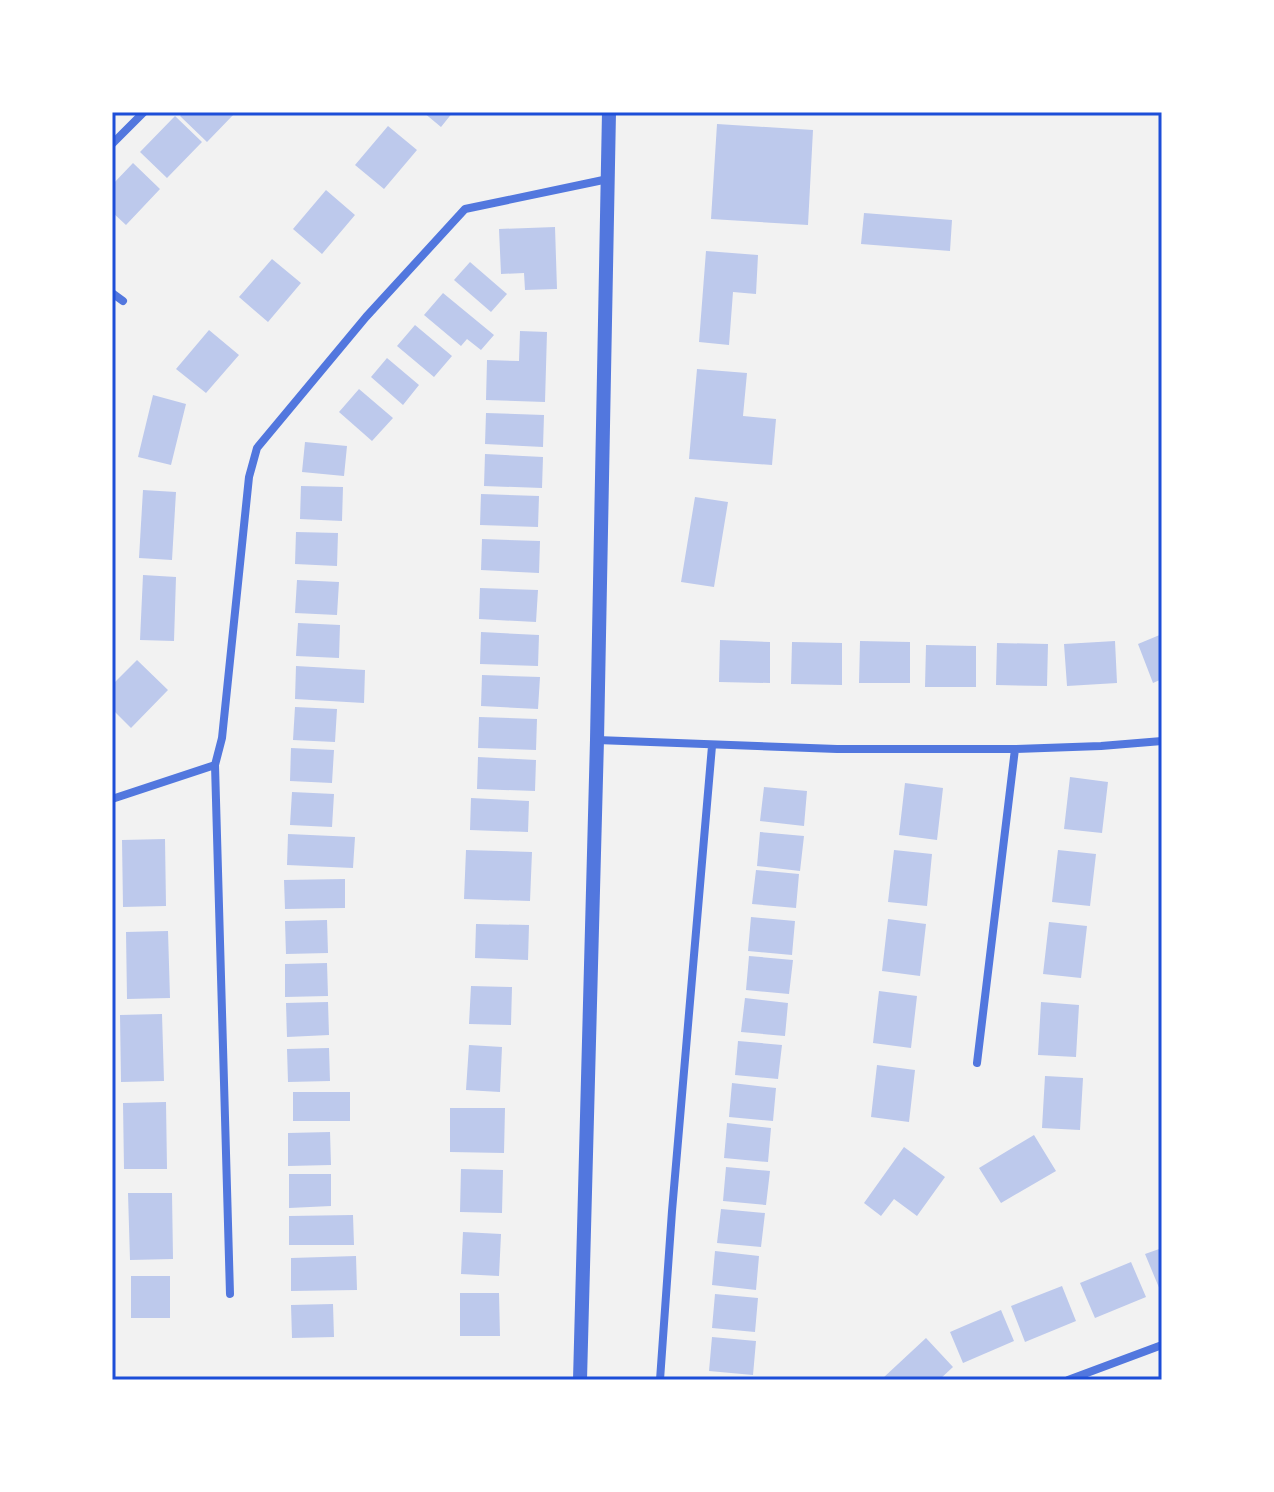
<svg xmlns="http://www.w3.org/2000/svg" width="1274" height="1492" font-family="'Space Grotesk',sans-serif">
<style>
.building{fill:#bdc9ec}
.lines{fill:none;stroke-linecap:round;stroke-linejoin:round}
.minor{stroke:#5277de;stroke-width:8}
.tertiary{stroke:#5277de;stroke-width:14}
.neatline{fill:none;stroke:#1d4ed8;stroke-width:3}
</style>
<rect width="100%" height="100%" fill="#f2f2f2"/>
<path class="building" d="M184 112H236L207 142 180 116Z
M423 112H453L441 127Z
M175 116 202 142 167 178 140 152Z
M717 124 813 130 808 225 711 219Z
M388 126 417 150 384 189 355 165Z
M133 163 160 189 126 225 112 212V185Z
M326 190 355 215 322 254 293 229Z
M864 213 952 220 950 251 861 244Z
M555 227 557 289 525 290 524 273 501 274 499 229Z
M706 251 758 255 756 294 733 292 729 345 699 342Z
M272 259 301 283 268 322 239 297Z
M470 262 507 294 491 312 454 280Z
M443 293 494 335 481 350 467 339 461 346 424 315Z
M415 325 452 356 434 377 397 346Z
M209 330 239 355 206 393 176 369Z
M520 331 547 332 545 402 486 400 487 360 519 361Z
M387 358 419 385 403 405 371 377Z
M697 369 747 373 743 416 776 419 772 465 689 459Z
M359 389 393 418 372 441 339 412Z
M153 395 186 404 171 465 138 457Z
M486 413 544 415 543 447 485 444Z
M305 442 347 446 344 476 302 472Z
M485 454 543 457 542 488 484 486Z
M301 486 343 487 342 521 300 519Z
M143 490 176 492 172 560 139 558Z
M481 494 539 496 538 527 480 525Z
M695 497 728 502 714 587 681 582Z
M296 532 338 533 337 566 295 564Z
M482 539 540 541 539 573 481 570Z
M143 575 176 577 174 641 140 640Z
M297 580 339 582 337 615 295 613Z
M480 588 538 590 536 622 479 619Z
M298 623 340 625 339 658 296 656Z
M481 632 539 635 538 666 480 664Z
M1162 634V679L1153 683 1138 644Z
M720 640 770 642V683L719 682Z
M860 641 910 642V683H859Z
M1115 641 1117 683 1067 686 1064 644Z
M792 642 842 643V685L791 684Z
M997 643 1048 644 1047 686 996 685Z
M926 645 976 646V687H925Z
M137 660 168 690 131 728 112 709V685Z
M296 666 365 670 364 703 295 699Z
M482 675 540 677 538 709 481 706Z
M295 707 337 709 335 742 293 740Z
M479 717 537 719 536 750 478 748Z
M291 748 334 750 332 783 290 781Z
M478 757 536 760 535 791 477 789Z
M1070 777 1108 782 1102 833 1064 829Z
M905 783 943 788 937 840 899 835Z
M764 787 807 791 804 826 760 821Z
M292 792 334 794 332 827 290 825Z
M471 798 529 801 528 832 470 830Z
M760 832 804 836 800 871 757 866Z
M288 834 355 837 353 868 287 865Z
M165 839 166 906 123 907 122 840Z
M466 850 532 852 530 901 464 899Z
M894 850 932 854 927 906 888 902Z
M1058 850 1096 854 1090 906 1052 902Z
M756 870 799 874 796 908 752 904Z
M345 879V908L285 909 284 880Z
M751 917 795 921 792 955 748 951Z
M888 919 926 924 920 976 882 971Z
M327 920 328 953 286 954 285 921Z
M1049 922 1087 926 1081 978 1043 974Z
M476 924 529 925 528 960 475 958Z
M168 931 170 998 127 999 126 932Z
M749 956 793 960 789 994 746 990Z
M327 963 328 996 285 997V964Z
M471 986 512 987 511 1025 469 1024Z
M879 991 917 996 911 1048 873 1043Z
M745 998 788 1003 785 1036 741 1032Z
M328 1002 329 1035 287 1037 286 1003Z
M1041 1002 1079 1005 1076 1057 1038 1055Z
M162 1014 164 1081 121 1082 120 1015Z
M738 1041 782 1045 778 1079 735 1075Z
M469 1045 502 1047 500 1092 466 1090Z
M329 1048 330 1081 288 1082 287 1049Z
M877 1065 915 1070 909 1122 871 1117Z
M1045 1076 1083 1078 1080 1130 1042 1128Z
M732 1083 776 1088 773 1121 729 1117Z
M293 1092H350V1121H293Z
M166 1102 167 1169H124L123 1103Z
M450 1108H505L504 1153 450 1152Z
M727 1123 771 1128 768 1162 724 1158Z
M330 1132 331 1165 288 1166V1133Z
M1034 1135 1056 1171 1001 1203 979 1168Z
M904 1147 945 1177 917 1216 894 1199 881 1216 864 1203Z
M726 1167 770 1171 766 1205 723 1201Z
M461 1169 503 1170 502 1213 460 1212Z
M289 1174H331V1206L289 1208Z
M128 1193H172L173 1259 130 1260Z
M721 1209 765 1213 761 1247 717 1243Z
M353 1215 354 1245H289V1216Z
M463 1232 501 1234 499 1276 461 1274Z
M1162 1248V1289L1160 1290 1145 1254Z
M715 1251 759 1256 756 1290 712 1285Z
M356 1256 357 1290 291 1291V1258Z
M1131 1262 1146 1297 1095 1318 1080 1283Z
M131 1276H170V1318H131Z
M1062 1286 1076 1321 1025 1342 1011 1306Z
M460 1293H499L500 1336H460Z
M715 1294 758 1298 755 1332 712 1328Z
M333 1304 334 1337 292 1338 291 1305Z
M1001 1310 1014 1341 963 1363 950 1332Z
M712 1337 756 1341 753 1375 709 1371Z
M926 1338 953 1367 939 1380H884L883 1378Z"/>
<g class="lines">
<path class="minor" d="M112 144 144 112
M112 293 123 301
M597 740 837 749H1015L1101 746 1162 741
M215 765 230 1294
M112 799 215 765 222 738 249 477 257 448 366 317 465 209 608 179
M977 1063 1015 749
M660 1380 672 1211 712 746
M1068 1380 1162 1345"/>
<path class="tertiary" d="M580 1380 597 740 609 112"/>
</g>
<rect width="1274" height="1492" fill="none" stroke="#ffffff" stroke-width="228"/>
<rect x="114" y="114" width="1046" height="1264" class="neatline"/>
</svg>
